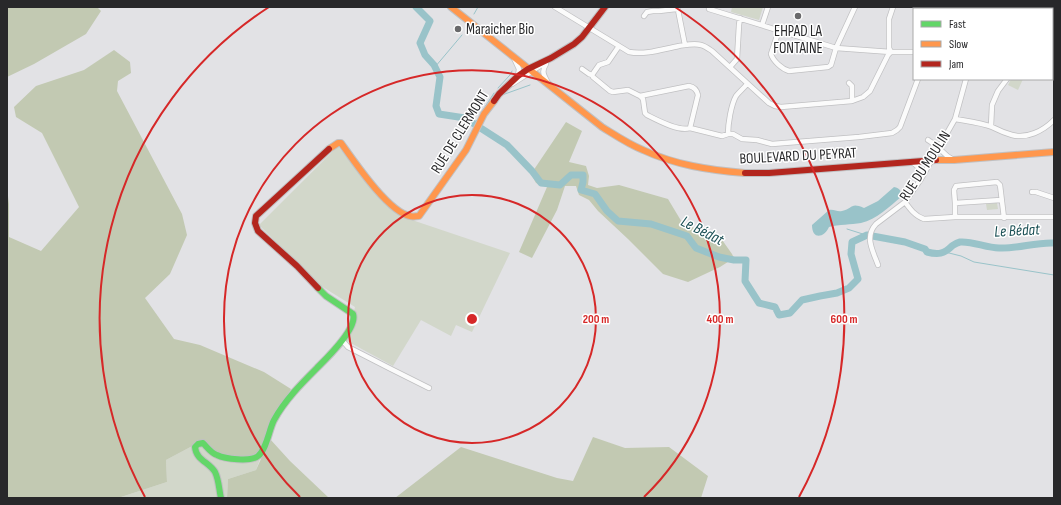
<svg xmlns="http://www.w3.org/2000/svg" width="1061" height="505" font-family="'Sofia Sans Condensed',sans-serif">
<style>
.green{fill:#d2d7ca}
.forest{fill:#c2c9b2}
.water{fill:#99c3c9}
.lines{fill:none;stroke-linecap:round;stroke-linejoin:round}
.stream{stroke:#99c3c9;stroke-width:1}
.river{stroke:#99c3c9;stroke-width:7}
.street-casing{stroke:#c0c0c2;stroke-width:6}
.fast-casing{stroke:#c0c0c2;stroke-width:8}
.slow-casing{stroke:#c0c0c2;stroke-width:8}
.jam-casing{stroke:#c0c0c2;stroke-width:8}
.street{stroke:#fbfbfb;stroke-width:4.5}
.fast{stroke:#63d668;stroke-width:6}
.slow{stroke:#ff974d;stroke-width:6}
.jam{stroke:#b3261e;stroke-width:6}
.ring{fill:none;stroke:#d62828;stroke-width:2}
.poi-dot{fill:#69696b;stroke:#fff;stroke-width:1.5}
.labels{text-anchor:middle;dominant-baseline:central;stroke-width:3;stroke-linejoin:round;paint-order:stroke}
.poi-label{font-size:15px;fill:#28282a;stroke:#fff;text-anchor:start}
.street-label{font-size:15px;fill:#28282a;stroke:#fff}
.water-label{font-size:16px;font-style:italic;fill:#1b5055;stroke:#fff}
.centre{fill:#d62828;stroke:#fff;stroke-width:2}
.ring-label{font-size:12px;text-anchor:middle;font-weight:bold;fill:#d62828;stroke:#fff;stroke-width:3;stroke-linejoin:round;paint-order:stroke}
</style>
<rect width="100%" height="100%" fill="#e2e2e5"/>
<path class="green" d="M732 7H763L759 20 731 12Z
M1011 79H1023L1018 90 1008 85Z
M338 146 367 184 396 211 415 221 510 253 472 332 456 325 451 336 421 320 393 366 347 341 355 307 318 284 259 225Z
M997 203 998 209 987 210 986 204Z
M198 443 263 451 256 470 228 479 227 498H118L167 482 166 460Z"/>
<path class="forest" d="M7 7H97L101 11 86 34 34 64 7 77Z
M114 50 130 62 131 73 118 81 117 91 182 214 187 235 170 274 145 298 174 339 200 345 264 372 291 389 273 421 258 458 251 461 216 455 198 443 166 460 167 482 118 498H7V188L9 204V237L41 251 79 207 42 133 16 117 14 107 36 86 84 70Z
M566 122 582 131 569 162 586 166 589 176 588 185 597 188 619 185 668 199 683 224 720 237 732 254 734 258 720 267 688 282 663 274 628 239 598 211 589 200 579 195 576 186H565L557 210 532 258 519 252 547 187 536 183 531 174Z
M593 437 625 448 669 447 708 476 701 498H395L461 447 557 478 573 481Z
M270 439 290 461 329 498H227L228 479 256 470Z"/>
<path class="water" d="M894 187C900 188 902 192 901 197 889 207 877 219 861 223 851 225 839 224 829 227 824 238 812 240 812 225L829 210C834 209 837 212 842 211 853 209 850 202 864 208L878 201Z"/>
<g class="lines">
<path class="stream" d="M655 7H660
M474 14 478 7
M435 67 462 35
M498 88 510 75 512 71
M502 95 530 85
M481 113 494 93
M477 124 475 123 477 120
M847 229 866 235
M945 252 961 256 974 262 1054 275"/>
<path class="river" d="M416 7 430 21 420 43 425 55 434 65 440 77 436 106 439 114 465 118 507 145 532 171 541 183 560 185 571 175H583V182L581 190 595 194 607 211 618 221 651 224 687 236 696 248 719 257 734 260H746L745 281 759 303 775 307 779 315 790 313 802 300 820 296 837 293 849 288 858 279 851 254 852 242 867 235 905 242 925 249 927 252C938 255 944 254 952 246 955 244 956 243 960 242 973 241 986 248 999 248 1018 249 1035 242 1054 243"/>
<defs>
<path id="street" d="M555 7 629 52C646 55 663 49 679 46 686 45 694 43 701 45 705 46 709 49 712 51L769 103 775 106 781 107 852 101 863 97 870 91 888 55 891 52H914
M710 7 709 9 836 48 891 52 889 48V19L893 7
M644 16 647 12 653 11H659L676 9 678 10 685 45
M762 25 768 7
M779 30 771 54C773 61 782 69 789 71L828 67 831 65 836 48 855 7
M619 46 608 62 599 65 592 75 593 77 610 91 613 92 628 90 640 96 643 99 645 113 647 115C657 120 679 132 690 128L722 136 728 134H733L742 139 757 140 772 144 859 137 892 133 897 130 900 127 918 79
M514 58 519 69 518 76
M546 64C541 72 544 75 548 83
M730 67 737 59 739 25 740 18
M582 69 589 74 592 75
M849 83 852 86V101
M512 84 546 62
M640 96 689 86C694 87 697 90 698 95L690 128
M955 119C966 121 982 123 992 127 998 130 1005 133 1012 135 1027 139 1043 131 1054 120
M991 126 992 105 998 91 1007 79
M728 134C728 124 731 105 736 96 739 92 744 88 747 84
M928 140C932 143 937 145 939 148 944 153 946 156 952 159
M912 162 917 166 922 176
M1032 192H1036L1054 198
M905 202C910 209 915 216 924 219L955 217H1054
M955 203 1001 200
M955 217V203L954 190 956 186 997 182 1000 185 1004 218
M878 265C873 251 864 237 876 224L905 202 921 179 955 119 966 79
M342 340 348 347 391 369 429 388"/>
<path id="fast" d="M1052 55 1054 56
M221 498C219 490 219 480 215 472 209 462 196 460 195 447L198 444 203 443C207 447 211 453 217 455 225 459 251 462 258 456 267 449 269 429 274 420 285 400 301 384 317 368 326 359 358 328 353 314L326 296 318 288"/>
<path id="slow" d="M451 7 602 127C615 135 628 144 643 150 675 165 709 170 745 173
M966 7 968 9
M329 149 338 143H341C354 161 388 212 410 216 412 217 416 216 419 216L466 150 484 114 494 101
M936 160H954L1054 152"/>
<path id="jam" d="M494 101 499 94 518 76 528 69 551 58 574 44 582 37 605 7
M745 173H769L936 160
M318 288 297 266 258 231 255 223 256 216 329 149"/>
</defs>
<use href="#street" class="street-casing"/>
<use href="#fast" class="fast-casing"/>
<use href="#slow" class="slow-casing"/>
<use href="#jam" class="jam-casing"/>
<use href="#street" class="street"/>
<use href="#fast" class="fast"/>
<use href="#slow" class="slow"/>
<use href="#jam" class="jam"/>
</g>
<g class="ring">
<circle cx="472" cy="319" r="124"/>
<path d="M300 497A248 248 0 1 1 644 497"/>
<path d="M145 497A372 372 0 0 1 269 7M675 7A372 372 0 0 1 799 497"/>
</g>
<g class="poi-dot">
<circle cx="798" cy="16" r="4"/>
<circle cx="458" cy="29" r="4"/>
</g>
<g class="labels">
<g class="poi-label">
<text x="466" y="29">Maraicher Bio</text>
<text x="798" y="31" text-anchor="middle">EHPAD LA<tspan x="798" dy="17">FONTAINE</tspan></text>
</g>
<g class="street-label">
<text transform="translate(460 132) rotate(-58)">RUE DE CLERMONT</text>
<text transform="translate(798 156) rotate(-3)">BOULEVARD DU PEYRAT</text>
<text transform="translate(925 166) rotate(-57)">RUE DU MOULIN</text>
</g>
<g class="water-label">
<text transform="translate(702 231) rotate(27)">Le Bédat</text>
<text transform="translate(1017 231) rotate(-3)">Le Bédat</text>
</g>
</g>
<circle cx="472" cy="319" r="6" class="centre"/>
<g class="ring-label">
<text x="596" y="323">200 m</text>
<text x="720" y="323">400 m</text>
<text x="844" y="323">600 m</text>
</g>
<rect width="1061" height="505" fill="none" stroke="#28282a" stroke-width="16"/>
<rect x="913" y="8" width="140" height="72" fill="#ffffff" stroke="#a9a9aa"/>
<rect x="921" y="21" width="20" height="6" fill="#63d668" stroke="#a9a9aa"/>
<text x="949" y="28" font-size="12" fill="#28282a">Fast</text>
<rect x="921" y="41" width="20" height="6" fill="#ff974d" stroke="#a9a9aa"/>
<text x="949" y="48" font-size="12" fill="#28282a">Slow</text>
<rect x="921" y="61" width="20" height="6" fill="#b3261e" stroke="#a9a9aa"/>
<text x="949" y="68" font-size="12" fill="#28282a">Jam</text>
</svg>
